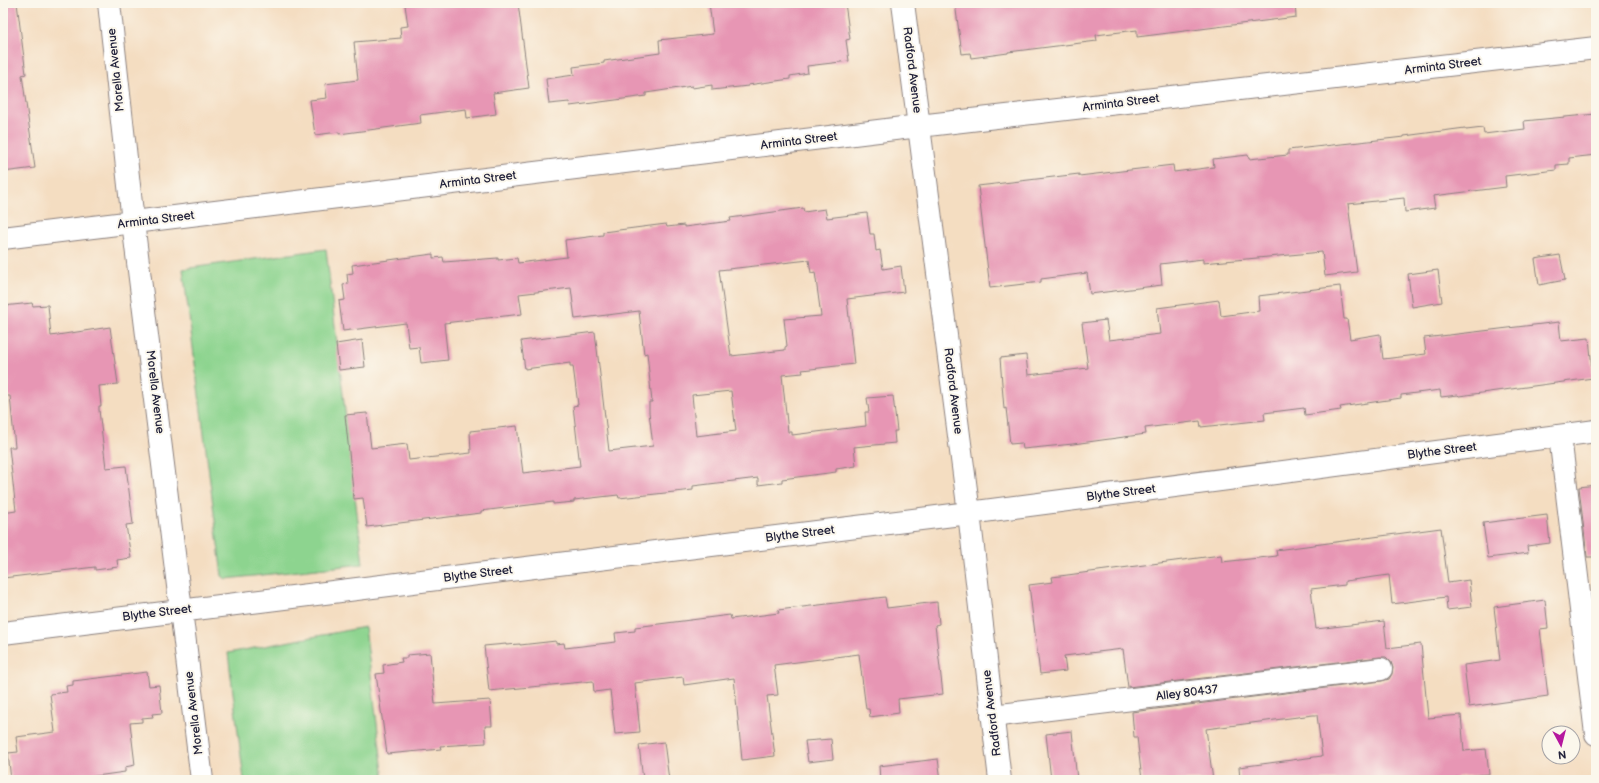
<svg xmlns="http://www.w3.org/2000/svg" width="1599" height="783" font-family="'Balsamiq Sans',sans-serif">
<style>
.green{fill:#8dd48f;stroke:#587b65}
.building{fill:#e796b4;fill-rule:evenodd}
.lines{fill:none;stroke-linecap:round;stroke-linejoin:round}
.minor-casing{stroke:#8b807e;stroke-width:24}
.minor{stroke:#fff;stroke-width:22}
.labels{text-anchor:middle;dominant-baseline:central;stroke-width:4;stroke-linejoin:round;paint-order:stroke}
.street-label{font-size:12px;fill:#22223b;stroke:#fbf7ec}
</style>
<rect width="100%" height="100%" fill="#fbf7ec"/>
<filter id="ink" filterUnits="userSpaceOnUse"><feTurbulence type="fractalNoise" baseFrequency=".025" numOctaves="2"/><feDisplacementMap in="SourceGraphic" scale="8" xChannelSelector="R" yChannelSelector="G"/><feConvolveMatrix kernelMatrix="1 2 1 2 8 2 1 2 1" color-interpolation-filters="sRGB"/></filter>
<filter id="wash" filterUnits="userSpaceOnUse"><feTurbulence type="fractalNoise" baseFrequency=".012" numOctaves="4" result="noise"/><feDisplacementMap in="SourceGraphic" scale="16" xChannelSelector="R" yChannelSelector="G"/><feGaussianBlur stdDeviation="0.9" result="paint"/><feColorMatrix in="noise" values="0 0 0 0 0 0 0 0 0 0 0 0 0 0 0 0 0 1.4 0 .05"/><feComposite in="paint" operator="in"/></filter>
<g filter="url(#wash)">
<rect width="100%" height="100%" fill="#f4ddc1"/>
<path class="green" d="M326 249 363 564 226 579 222 576 183 269Z
M365 627 384 780H244L228 653Z"/>
<g id="blocks">
<path class="building" d="M3 3H17L26 74 22 75 35 168 3 172Z
M421 3H518L529 88 493 93 496 114 467 118 466 109 420 115 421 123 339 134V132L315 135 310 100 327 98 325 84 358 80 354 42 401 38 400 27 408 26 405 5Z
M709 3H845L850 39 846 40 849 61 807 66 808 73 790 76V79L748 85V86L712 90V85L692 88V86L646 93V96L570 106 569 102 549 104 546 79 574 75 573 67 604 63V61L660 53 659 40 713 34Z
M955 3H1295L1296 17 1137 37V30L1096 35 1097 41 1008 52V53L971 58 970 53 962 54Z
M1596 114V155L1569 158V164L1556 165V170L1505 176 1506 187 1433 196 1435 208 1405 212 1404 198 1348 204 1357 272 1325 276 1322 252 1203 263V259L1160 264 1162 285 1090 294 1087 273 1041 279V282L990 288 978 186 1079 174V176L1173 165 1174 172 1214 167 1213 159 1248 155 1249 159 1288 155V150L1404 137V136L1465 128 1466 130 1483 128 1484 134 1525 129 1524 121Z
M803 208 804 212 825 209 827 218 867 213 870 234H874L876 251 880 250 883 269 901 266 904 292 847 299 854 364 802 370 803 373 782 375 788 432H792V435L866 426 865 412H869L867 398 893 396 897 431H894L895 443 854 447 856 466 836 469V472L782 479V482L758 485V478L693 486V490L619 498 618 495 574 500V502L553 504V502L481 511V513L367 527 363 498 354 499 345 415 367 413 371 448 407 444 409 460 471 453 470 431 517 426 523 473 580 466 573 406 578 405 573 366H570V363L525 369 521 341 595 332 609 451 653 446 649 412V402H652L647 353 644 354 639 311 575 319 571 288 519 294 522 314 444 323 448 360 421 363 419 347 409 348 406 323 343 331 339 301 345 300 343 285 348 284 347 274 353 273 352 265 433 254V258L443 257 444 262 498 258V260L517 258 518 263 567 257 565 240 603 235V232L666 224 667 227 684 225V227L731 221 730 218ZM809 260 811 273 815 272 821 316 784 319 787 346 785 347V350L731 356 719 270ZM731 391 736 431 696 436 692 395Z
M1560 255 1565 280 1539 285 1535 259Z
M1438 270 1442 302 1412 307 1408 274Z
M1340 286 1344 319H1347L1350 339 1380 334 1383 359 1426 354 1424 338 1559 322 1561 341 1589 338 1593 378 1459 396 1458 395 1441 397 1440 390 1401 395V398L1340 407 1341 410 1305 415 1304 408 1264 413 1265 420 1201 427 1200 421 1145 428 1146 434 1073 444 1023 449 1022 443 1010 444 1006 408 1004 409 1000 358 1026 355 1028 375 1088 368 1082 323 1106 320 1109 340 1160 334 1157 308 1219 300 1221 316 1259 311 1258 296Z
M32 303 33 306 48 305 51 336 110 327 118 384 99 386 101 406H99V410L106 468 126 466 133 524 126 525 131 558 117 560 118 567 95 570V567L3 578V513L16 511 9 447H15L10 396H3V306Z
M362 340 365 367 339 370 336 344Z
M1596 485V557H1587L1579 487Z
M1547 515 1550 543 1527 546 1528 553 1488 558 1483 523Z
M1441 528 1448 583 1469 580 1472 607 1447 610 1446 597 1392 604 1389 575 1345 581V585L1311 589 1316 629 1384 621 1387 648 1421 644 1428 718 1461 715 1464 751 1486 749 1489 774 1456 777V780H1240L1239 767 1322 756 1317 715H1313L1206 729 1213 780H1142L1137 737H1134L1132 712 1382 681 1389 679 1392 674 1393 668 1391 662 1386 657H1380L1128 687 1123 649 1064 656 1066 671 1040 674 1029 585 1053 582 1052 577 1221 555 1222 562 1277 556 1276 550Z
M885 597 887 608 937 602 939 624 935 625 943 694 898 699 899 713 870 717 869 709H866L859 654 774 665 778 695 767 696 775 756 742 760 734 678 684 685 683 677 635 683 640 732 615 734 610 690 594 692 593 681 489 691 484 646 506 644V645L520 644V645L556 641V644L564 643 565 648 616 642 615 633 635 631V627L730 615 731 619 779 613 778 610Z
M1545 600 1548 628 1540 629 1548 696 1469 707 1464 665 1500 660 1494 607Z
M430 653 435 704 490 700 492 726H485L486 743 440 746 441 749 387 754 376 674 384 673 383 665 402 662 401 658H407V655Z
M147 672 149 686 159 685 162 713 152 714 153 717 142 718V722L130 723 135 765 125 767V772L89 777V780H11L8 753 18 752 16 737 55 732 50 694 67 692 66 686 73 685V681Z
M1072 731 1077 780H1051L1046 734Z
M831 739 833 759 808 762 805 741Z
M664 742 669 780H643L639 745Z
M938 759 941 780H880L879 766Z"/>
</g>
</g>
<g filter="url(#ink)">
<use href="#blocks" fill-opacity="0" stroke="#8b807e" stroke-width="1"/>
<g class="lines">
<defs>
<path id="minor" d="M109 3 133 222 202 780
M903 3 969 513 1000 780
M3 238 919 126 1596 48
M1560 436 1596 734
M3 633 969 513 1596 431
M992 716 1381 669"/>
</defs>
<use href="#minor" class="minor-casing"/>
<use href="#minor" class="minor"/>
</g>
</g>
<g class="labels">
<g class="street-label">
<text transform="translate(1443 66) rotate(-7)">Arminta Street</text>
<text transform="translate(116 70) rotate(-96)">Morella Avenue</text>
<text transform="translate(912 70) rotate(83)">Radford Avenue</text>
<text transform="translate(1121 103) rotate(-7)">Arminta Street</text>
<text transform="translate(799 141) rotate(-7)">Arminta Street</text>
<text transform="translate(478 180) rotate(-7)">Arminta Street</text>
<text transform="translate(156 220) rotate(-7)">Arminta Street</text>
<text transform="translate(953 391) rotate(83)">Radford Avenue</text>
<text transform="translate(155 392) rotate(83)">Morella Avenue</text>
<text transform="translate(1442 451) rotate(-7)">Blythe Street</text>
<text transform="translate(1121 493) rotate(-7)">Blythe Street</text>
<text transform="translate(800 534) rotate(-7)">Blythe Street</text>
<text transform="translate(478 574) rotate(-7)">Blythe Street</text>
<text transform="translate(157 613) rotate(-7)">Blythe Street</text>
<text transform="translate(1187 693) rotate(-7)">Alley 80437</text>
<text transform="translate(194 713) rotate(-97)">Morella Avenue</text>
<text transform="translate(992 713) rotate(-97)">Radford Avenue</text>
</g>
</g>
<rect width="1599" height="783" fill="none" stroke="#fbf7ec" stroke-width="16"/>
<g transform="translate(1561 745) rotate(173)"><circle r="19" fill="#fbf7ec" stroke="#a4a2a5"/>
<path d="M0-3L7 15L0 10L-7 15Z" fill="#b5179e"/>
<text y="-6" font-size="11" font-weight="bold" text-anchor="middle" fill="#22223b">N</text>
</g>
</svg>
